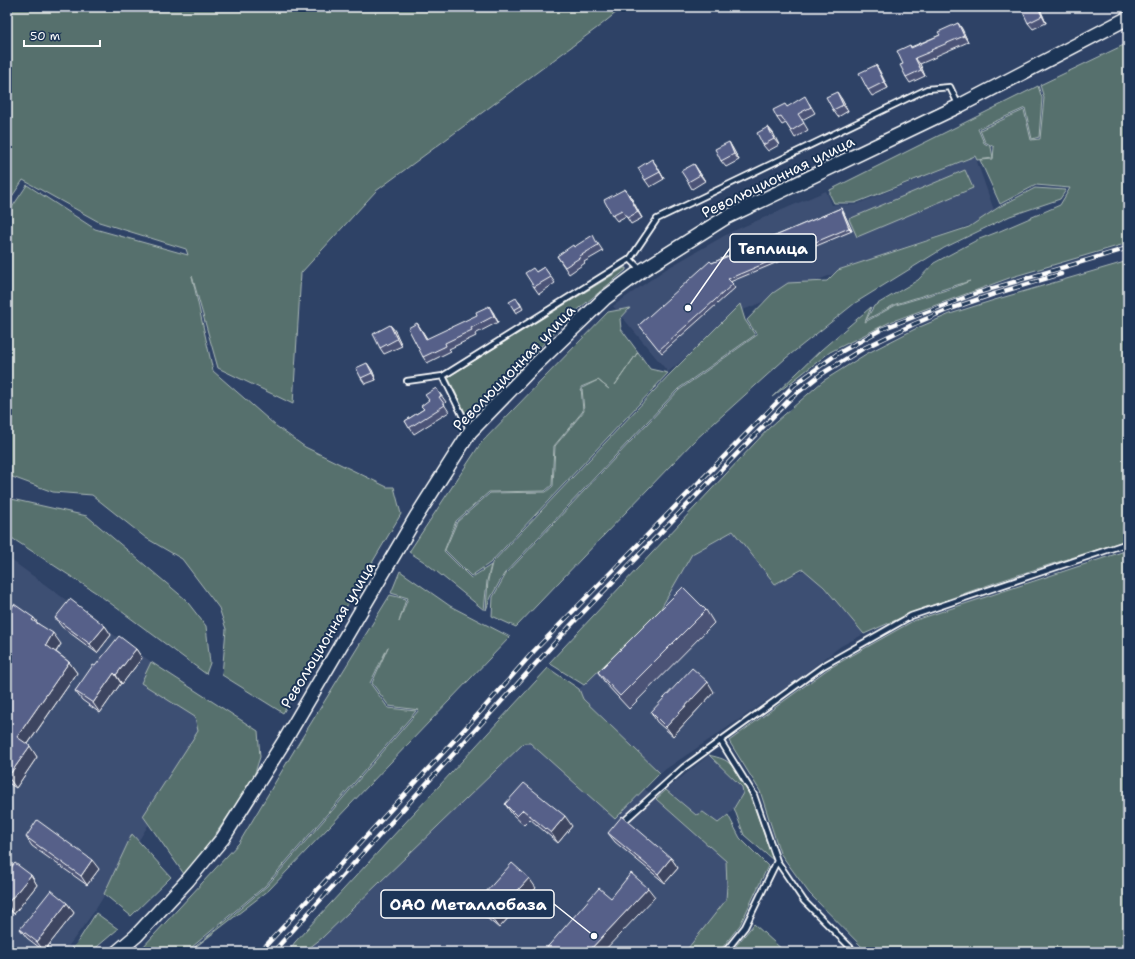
<svg xmlns="http://www.w3.org/2000/svg" width="1135" height="959" font-family="'Shantell Sans',sans-serif">
<style>
.built{fill:#3e4f73}
.green{fill:#56706d;stroke:#aab8b6}
.lines{fill:none;stroke-linecap:round;stroke-linejoin:round}
.lane-casing{stroke:#fff;stroke-width:8}
.secondary-casing{stroke:#fff;stroke-width:16}
.lane{stroke:#1d3557;stroke-width:4.5}
.secondary{stroke:#1d3557;stroke-width:13}
.rail-casing{stroke:#fff;stroke-width:4.5}
.rail{stroke:#1d3557;stroke-width:3;stroke-dasharray:9;stroke-linecap:butt}
.wall{fill:#4b5376;stroke:#fff}
.shaded-wall{fill:#3d4460;stroke:#fff}
.building{fill:#576189;stroke:#fff}
.labels{text-anchor:middle;dominant-baseline:central;stroke-width:4;stroke-linejoin:round;paint-order:stroke}
.street-label{font-size:15px;fill:#fff;stroke:#1d3557}
.leader{fill:none;stroke:#fff;stroke-width:1.5}
.callout-dot{fill:#fff;stroke:#1d3557;stroke-width:1.5}
.callout{fill:#1d3557;stroke:#fff;stroke-width:1.5}
.callout-label{font-size:16px;text-anchor:middle;font-weight:bold;fill:#fff}
</style>
<rect width="100%" height="100%" fill="#2e4266"/>
<filter id="ink" filterUnits="userSpaceOnUse"><feTurbulence type="fractalNoise" baseFrequency=".025" numOctaves="2"/><feDisplacementMap in="SourceGraphic" scale="8" xChannelSelector="R" yChannelSelector="G"/><feConvolveMatrix kernelMatrix="1 2 1 2 8 2 1 2 1" color-interpolation-filters="sRGB"/></filter>
<g filter="url(#ink)">
<path class="built" d="M975 156 996 216 868 260 743 310 668 372 613 306 666 269 731 232 826 191 832 205H855Z
M734 531 775 584 807 569 864 634 841 646 787 687 660 773 583 699 579 689 656 617 692 554Z
M7 557 213 707 211 725 94 912 64 952H7Z
M542 701 733 865 731 899 688 952H303Z
M709 755 742 787 743 793 731 812 718 823 703 812 696 815 666 790Z"/>
<path class="green" d="M7 7H623L601 25 376 191 301 273 293 404 218 368 192 276 213 371 276 426 305 447 387 487H394L401 514 283 713 222 675 226 629 219 608 182 559 146 538 92 495 53 492 7 475V215L27 185 95 229 188 255 186 249 99 222 23 180 7 204Z
M1128 43V243L1012 277 890 322 830 352 772 397 821 350 871 307 865 322 896 305 953 288 970 281 896 304 866 320 874 306 918 280 934 263 977 240 1000 231 1060 205 1070 188 1036 185 1000 204 980 160 993 159 994 147 985 142 980 130 1024 110 1031 140 1040 139 1044 98 1040 85Z
M1038 86 1042 98 1039 137 1032 139 1025 108 978 129 984 143 991 147 993 158 977 160 975 156 855 203H834L830 195V190Z
M965 170 973 188 857 237 849 219Z
M1035 188 1066 190 1060 199 1010 216 944 248 855 303 786 358 693 442 516 627 492 616 493 597 506 574 679 390 757 335 747 320 773 293 788 283 827 281 838 270 969 227 999 207Z
M1128 261V540C1039 568 949 595 864 634L824 587 803 569 775 584 733 531 692 554 656 617 636 634 584 685 549 663 769 428 823 381 866 354 915 329 950 314 991 301Z
M624 268H626V270L569 317 531 357 489 397C476 404 481 410 471 416L466 414 448 377Z
M740 304 745 320 755 335 678 389 504 574 491 597 486 610 488 580 492 563 669 375Z
M630 308 620 319 621 329 638 352 615 385 638 352 650 369 668 373 490 563 471 576 445 550 457 522 490 493 546 492 553 486 555 446 584 411 582 388 598 380 609 389 598 380 581 387 583 411 554 446 552 485 545 491 489 492 456 521 444 551 471 578 491 565 487 581 484 610 426 563 409 552 481 443 608 312Z
M7 498 87 516 185 599 206 626 210 663 206 674 98 594 7 535Z
M1128 550V952H867L809 893 780 853 760 791 729 741 828 669 913 621Z
M400 571 450 606 510 637 269 890 189 952 267 886 419 710 389 706 372 683 388 647 370 683 388 708 416 711 265 886 186 952H136L142 948 239 843 295 749 390 595 406 599 399 622 408 598 391 593Z
M151 662 258 731 260 757 253 779 206 848 184 874 143 816 198 731 195 717 141 683Z
M548 668 579 689 583 699 660 773 615 819 530 743H524L322 938 304 952H288L295 942Z
M709 755C715 757 724 758 729 763 749 781 763 834 773 860L744 835 734 808 743 793 742 787Z
M666 790 696 815 703 812 718 823 728 815 740 838 768 866 740 925 719 952H685L726 900 727 885 726 861 656 799Z
M132 834 171 877 131 916 104 894Z
M96 913 118 929 91 952H68L77 943Z
M754 924 785 952H731Z"/>
<g class="lines">
<defs>
<path id="lane" d="M630 259 640 269
M407 381 443 376
M470 431 443 376 630 259 657 219 927 89 950 87 958 104
M720 740 754 795 777 861 804 901 855 952
M622 823 684 767 823 666 911 616 1128 543
M725 952 745 927 777 861"/>
<path id="secondary" d="M117 952 136 936 188 880 223 838 285 740 416 517 470 432 528 372 605 298 641 271 725 218 959 106 1128 18"/>
</defs>
<use href="#lane" class="lane-casing"/>
<use href="#secondary" class="secondary-casing"/>
<use href="#lane" class="lane"/>
<use href="#secondary" class="secondary"/>
<defs>
<path id="rail" d="M260 952 482 710 534 651 794 385 837 354 882 329 977 293 1128 248
M273 952 571 625 791 398 820 375 862 349 914 324 947 310 991 295 1061 274"/>
</defs>
<use href="#rail" class="rail-casing"/>
<use href="#rail" class="rail"/>
</g>
<path class="wall" d="M1040 9 1046 23 1033 29 1028 23Z
M958 23 962 29 968 42 936 56V57L920 64 925 76 910 83 906 77 903 64 910 45 911 47 940 35Z
M876 65 880 72 888 88 872 96 868 90Z
M841 98 848 111 838 117 833 110Z
M809 103 815 113 802 120 808 130 795 138 786 123 782 125 777 118 787 107Z
M768 127 773 133 779 145 768 151 763 145Z
M729 142 733 149 739 160 726 167 721 161Z
M694 164 705 181 692 189 688 182Z
M657 166 664 179 650 187 645 180Z
M629 194 642 218 631 224 626 216 617 221 612 215Z
M841 208 843 211 852 231 730 282 735 288 662 353 639 325 712 263Z
M597 242 603 251 584 262 585 263 569 274 557 256 574 247Z
M544 267 555 283 539 294 534 287 536 272Z
M519 301 523 309 516 313 514 310Z
M493 312 498 322 475 334 476 336 449 349 451 351 427 363 423 357 417 323 427 339Z
M390 325 395 331 402 346 384 354 380 348Z
M372 370 376 380 365 384 361 378Z
M436 388 446 402 444 404 449 412 414 434 405 421 424 409Z
M7 604 12 608 34 618 38 624 61 644 56 652 69 662 77 673 28 744 37 757 16 788 7 782V668L10 663 7 661Z
M706 610 714 623 629 709 606 684 598 672Z
M55 618 105 626 111 635 97 653 62 627Z
M136 649 142 658 122 684 121 683 100 713 82 700 75 691 95 666Z
M714 692 673 736 657 722 651 712Z
M505 804 572 826 558 843 530 819 524 825 512 814Z
M608 833 671 858 678 868 665 883 615 842Z
M26 837 99 869 87 885 32 846Z
M7 872 31 875 37 885 14 914 7 908Z
M536 888 499 928 482 914 475 904Z
M67 903 74 913 44 951 27 938 20 929Z"/>
<path class="shaded-wall" d="M1038 7H1039L1040 9 1046 23 1042 16Z
M958 23 962 29 968 42 964 36Z
M915 58 920 64 925 76 921 70Z
M876 65 880 72 888 88 884 82Z
M837 92 841 98 848 111 843 105Z
M768 127 773 133 779 145 774 139Z
M729 142 733 149 739 160 734 154Z
M652 159 657 166 664 179 660 172Z
M694 164 698 170 705 181 700 175Z
M625 189 629 194 642 218 638 212Z
M841 208 843 211 852 231 849 228Z
M489 306 493 312 498 322 494 316Z
M417 323 421 329 431 345 426 339Z
M390 325 395 331 402 346 397 339Z
M367 363 372 370 376 380 372 373Z
M34 618 42 629 32 620Z
M105 626 111 635 97 653 90 644Z
M53 633 61 644 53 656 46 645Z
M136 649 142 658 122 684 116 675Z
M69 662 77 673 25 748 17 737Z
M114 673 121 683 100 713 93 703Z
M708 682 714 692 673 736 666 727Z
M30 746 37 757 16 788 8 777Z
M565 816 572 826 558 843 551 833Z
M671 858 678 868 665 883 658 874Z
M92 860 99 869 87 885 81 876Z
M31 875 37 885 14 914 7 904Z
M529 878 536 888 499 928 492 919Z
M648 888 655 897 603 952H588Z
M67 903 74 913 44 951 37 942Z"/>
<path class="building" d="M1028 7H1038L1042 16 1028 23 1022 10Z
M958 23 964 36 931 50 932 51 915 58 921 70 906 77 900 65 903 64 897 51 910 45 911 48 940 35 938 32Z
M876 65 884 82 868 90 859 73Z
M837 92 843 105 833 110 826 97Z
M805 96 811 107 798 114 804 123 791 131 781 116 777 118 773 110 785 104 787 107Z
M768 127 774 139 763 145 757 133Z
M729 142 734 154 721 161 715 149Z
M652 159 660 172 645 180 638 168Z
M694 164 700 175 688 182 681 171Z
M625 189 638 212 627 218 622 210 612 215 604 200Z
M841 208 849 228 728 279 733 284 659 350 639 325 710 261 712 263Z
M593 235 598 245 580 256 581 257 565 267 557 256 573 245 574 247Z
M544 267 551 277 534 287 525 273 533 268 536 272Z
M516 298 521 306 514 310 509 302Z
M489 306 494 316 471 328 472 330 445 343 446 346 423 357 408 328 417 323 426 339 477 315 476 312Z
M390 325 397 339 380 348 373 334Z
M367 363 372 373 361 378 356 368Z
M436 388 441 396 439 397 445 405 409 428 405 421 424 409 421 406 429 400 425 395Z
M683 587 706 610 620 696 598 672Z
M70 599 105 626 90 644 55 618Z
M7 604 12 608 14 604 34 618 32 620 53 633 46 645 69 662 17 737 30 746 8 777 7 776V668L13 659 7 655Z
M119 636 136 649 116 675 114 673 93 703 75 691 93 665 95 666Z
M692 668 708 682 666 727 651 712Z
M524 783 565 816 551 833 523 810 517 816 505 804Z
M622 816 671 858 658 874 608 833Z
M37 820 92 860 81 876 26 837Z
M15 863 31 875 7 904V872Z
M512 863 529 878 492 919 475 904Z
M631 873 648 888 588 952H543L599 888 611 898Z
M51 890 67 903 37 942 20 929Z"/>
</g>
<g class="labels">
<g class="street-label">
<text transform="translate(778 177) rotate(-26)">Революционная улица</text>
<text transform="translate(514 368) rotate(-46)">Революционная улица</text>
<text transform="translate(328 635) rotate(-59)">Революционная улица</text>
</g>
</g>
<path class="leader" d="M688 308L730 248M594 936L554 904"/>
<g class="callout-dot">
<circle cx="688" cy="308" r="4"/>
<circle cx="594" cy="936" r="4"/>
</g>
<g class="callout">
<rect x="730" y="234" width="86" height="28" rx="4"/>
<rect x="381" y="890" width="173" height="28" rx="4"/>
</g>
<g class="callout-label">
<text x="773" y="254">Теплица</text>
<text x="468" y="910">ОАО Металлобаза</text>
</g>
<rect width="1135" height="959" fill="none" stroke="#1d3557" stroke-width="24"/>
<rect x="12" y="12" width="1111" height="935" fill="none" stroke="#fff" stroke-width="1.5" filter="url(#ink)"/>
<path d="M24 40v6h76v-6" fill="none" stroke="#ffffff" stroke-width="2"/>
<text x="30" y="40" font-size="12" fill="#ffffff" stroke="#1d3557" stroke-width="3" paint-order="stroke">50 m</text>
</svg>
